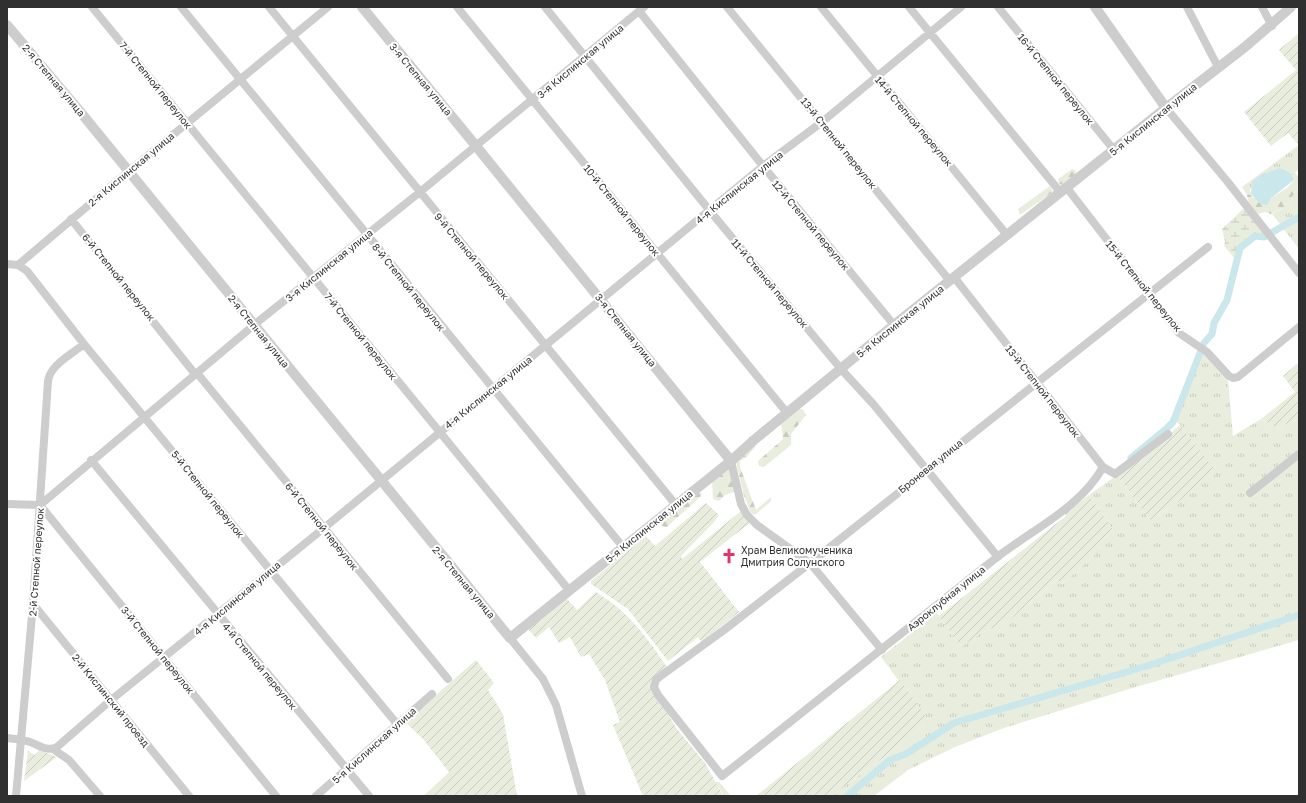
<svg xmlns="http://www.w3.org/2000/svg" width="1306" height="803" font-family="'Golos Text',sans-serif">
<style>
.grass{fill:url(#grass-tufts)}
.forest{fill:url(#forest-firs)}
.wetland{fill:url(#wetland-marsh)}
.garden{fill:url(#garden-furrows)}
.water{fill:#cae7ec}
.lines{fill:none;stroke-linecap:round;stroke-linejoin:round}
.canal{stroke:#cae7ec;stroke-width:7}
.minor{stroke:#cdcdcd;stroke-width:8}
.tertiary{stroke:#cdcdcd;stroke-width:10}
.labels{text-anchor:middle;dominant-baseline:central;stroke-width:4;stroke-linejoin:round;paint-order:stroke}
.street-label{font-size:10px;fill:#303030;stroke:#fff}
.poi-label{font-size:10px;fill:#303030;stroke:#fff;text-anchor:start}
</style>
<defs>
<pattern id="grass-tufts" width="24" height="20" patternUnits="userSpaceOnUse"><rect width="24" height="20" fill="#e9edde"/><path d="M3 7l-1-3M5 7V3M7 7l1-3M15 17l-1-3M17 17v-4M19 17l1-3" fill="none" stroke="#c8ccbf"/></pattern>
<pattern id="forest-firs" width="22" height="20" patternUnits="userSpaceOnUse"><rect width="22" height="20" fill="#e9edde"/><path d="M5 1l3.5 6h-7zM16 11l3.5 6h-7z" fill="#c8ccbf"/></pattern>
<pattern id="wetland-marsh" width="20" height="14" patternUnits="userSpaceOnUse"><rect width="20" height="14" fill="#e9edde"/><path d="M1 5h8M5 5V1M11 12h8M15 12V8" fill="none" stroke="#c8ccbf"/></pattern>
<pattern id="garden-furrows" width="10" height="10" patternUnits="userSpaceOnUse"><rect width="10" height="10" fill="#e9edde"/><path d="M-1 1l2-2M0 10L10 0M9 11l2-2" fill="none" stroke="#c8ccbf"/></pattern>
</defs>
<rect width="100%" height="100%" fill="#fff"/>
<path class="grass" d="M1299 145V170L1295 172 1298 177 1294 180C1292 173 1286 169 1279 168L1250 189 1251 194 1247 195 1242 187Z
M1299 187V249L1272 214 1285 207Z
M1204 352 1228 381 1233 436 1261 419 1276 428 1299 419V640L1129 689 1004 728 955 747 908 770 874 796H831L895 749 929 721 881 657 937 613 961 647 981 633 1007 622 1057 580 1062 584 1100 550 1097 544 1113 530 1089 495 1117 475 1150 520 1171 507 1216 473 1180 425 1174 420Z
M715 782H719L731 796H724Z"/>
<path class="forest" d="M1072 169 1075 170 1077 174 1063 185 1059 184 1058 179Z
M1299 175V187L1285 207 1271 214 1265 212 1258 214 1248 201 1247 195 1251 194 1253 198H1271L1287 188Z
M1050 186 1053 192 1020 215 1018 209Z
M798 409H803L806 415 791 434V445L764 467 759 466 758 461 783 439 781 422Z
M753 444 755 447 747 457 740 461V467L756 510 771 497V501L755 515 751 513 744 496 736 462Z
M727 468 732 470 734 492 725 495 719 501 713 499 712 481Z
M697 493H702L701 496 667 527 661 526V521Z"/>
<path class="wetland" d="M1243 209H1246L1264 234V237L1255 236 1240 248 1236 260 1224 246 1225 242 1222 229Z"/>
<path class="garden" d="M1299 33V145L1288 133 1271 146 1244 112 1296 70 1279 50Z
M1299 362V419L1276 428 1261 419 1295 392 1283 376Z
M1180 425 1217 473 1171 507 1150 520 1117 475 1160 442Z
M1089 495 1113 530 1097 544 1100 550 1062 584 1057 580 1007 622 981 633 961 647 939 616 1066 516 1065 513Z
M706 503 719 515 714 522 681 556 682 559 741 511 751 522 700 562 739 612 702 642 698 637 668 661 628 609 591 584V581L646 536 655 546Z
M596 592C630 613 645 635 667 667L655 678 660 701 677 729 705 763 723 796H643L613 725 620 722 605 680 589 654 581 657 570 637 559 643 549 627 536 638 528 629 566 598 577 610Z
M476 660 494 683 488 690 503 714 517 796H424L449 772 423 739 405 722Z
M900 680 929 721 895 749 831 796H756Z
M40 750 57 757 24 781 28 751 35 755Z"/>
<path class="water" d="M1279 168C1286 169 1292 173 1294 180L1271 198 1267 205 1260 204 1251 194 1252 182 1257 177Z"/>
<g class="lines">
<path class="canal" d="M1131 458 1166 429 1173 422 1204 343 1212 334 1214 323 1227 300 1240 248 1255 236 1264 237 1299 217
M847 796 890 760 906 754 954 723 1150 665 1299 615"/>
<path class="minor" d="M92 7 569 590
M181 7 623 547
M269 7 676 505
M457 7 787 413
M545 7 710 211 841 369 874 405 998 557
M727 7 950 281
M821 7 1007 235
M909 7 1061 193
M998 7 1114 150
M1187 7 1218 67
M1262 7 1272 26
M639 11 763 166 894 325
M1166 108 1227 181 1299 273
M1067 188 1179 333 1207 352 1229 376 1233 378 1238 377 1299 327
M71 219 195 374
M7 264 18 265 129 171 328 7
M18 265 27 271 84 344 397 724
M954 277 1103 467
M197 373 448 679
M1168 434 1115 474 1103 467C1080 508 1033 529 996 558 905 630 814 704 722 776L658 695 654 687 656 680 662 675 724 630 810 563 1208 247
M91 460 369 796
M731 461 741 504 747 515 757 525 810 563 882 650
M1250 493 1299 454
M7 504 40 505 254 325 420 192 644 7
M40 505 276 796
M33 604 189 796
M510 638 543 679 556 705 582 796
M7 738C14 739 23 739 30 742 39 745 47 752 57 747L111 700 324 528 763 166 822 122 961 7
M53 749 69 760 100 796
M16 796 33 604 48 381C50 365 72 354 84 344
M316 796 432 694"/>
<path class="tertiary" d="M362 7 476 146 731 461
M1095 7 1166 108
M7 25 82 114 510 638 731 461 754 440 894 325 1166 108 1245 47 1291 7"/>
</g>
<defs>
<symbol id="church-bare" viewBox="-9 -9 18 18"><path d="M-1.2-6h2.4v3.5h3.3v2.4h-3.3V6h-2.4V-.1h-3.3v-2.4h3.3Z" fill="#e53369" stroke="#fff" stroke-width="2.5" paint-order="stroke"/></symbol>
</defs>
<g fill-rule="evenodd">
<use href="#church-bare" x="718" y="545" width="22" height="22"/>
</g>
<g class="labels">
<g class="street-label">
<text transform="translate(580 61) rotate(-40)">3-я Кислинская улица</text>
<text transform="translate(421 79) rotate(50)">3-я Степная улица</text>
<text transform="translate(1056 79) rotate(51)">16-й Степной переулок</text>
<text transform="translate(54 80) rotate(50)">2-я Степная улица</text>
<text transform="translate(156 85) rotate(51)">7-й Степной переулок</text>
<text transform="translate(1153 119) rotate(-39)">5-я Кислинская улица</text>
<text transform="translate(914 121) rotate(50)">14-й Степной переулок</text>
<text transform="translate(839 143) rotate(51)">13-й Степной переулок</text>
<text transform="translate(131 169) rotate(-40)">2-я Кислинская улица</text>
<text transform="translate(739 187) rotate(-39)">4-я Кислинская улица</text>
<text transform="translate(622 210) rotate(51)">10-й Степной переулок</text>
<text transform="translate(811 225) rotate(50)">12-й Степной переулок</text>
<text transform="translate(472 256) rotate(50)">9-й Степной переулок</text>
<text transform="translate(329 265) rotate(-39)">3-я Кислинская улица</text>
<text transform="translate(119 277) rotate(51)">6-й Степной переулок</text>
<text transform="translate(770 283) rotate(50)">11-й Степной переулок</text>
<text transform="translate(1144 286) rotate(51)">15-й Степной переулок</text>
<text transform="translate(409 287) rotate(51)">8-й Степной переулок</text>
<text transform="translate(900 321) rotate(-39)">5-я Кислинская улица</text>
<text transform="translate(626 330) rotate(51)">3-я Степная улица</text>
<text transform="translate(259 331) rotate(51)">2-я Степная улица</text>
<text transform="translate(361 336) rotate(51)">7-й Степной переулок</text>
<text transform="translate(1043 391) rotate(52)">13-й Степной переулок</text>
<text transform="translate(488 392) rotate(-39)">4-я Кислинская улица</text>
<text transform="translate(930 466) rotate(-39)">Броневая улица</text>
<text transform="translate(208 494) rotate(51)">5-й Степной переулок</text>
<text transform="translate(322 526) rotate(51)">6-й Степной переулок</text>
<text transform="translate(649 526) rotate(-39)">5-я Кислинская улица</text>
<text transform="translate(36 562) rotate(-86)">2-й Степной переулок</text>
<text transform="translate(464 582) rotate(50)">2-я Степная улица</text>
<text transform="translate(237 598) rotate(-40)">4-я Кислинская улица</text>
<text transform="translate(946 598) rotate(-39)">Аэроклубная улица</text>
<text transform="translate(158 650) rotate(51)">3-й Степной переулок</text>
<text transform="translate(260 666) rotate(50)">4-й Степной переулок</text>
<text transform="translate(111 700) rotate(51)">2-й Кислинский проезд</text>
<text transform="translate(374 745) rotate(-42)">5-я Кислинская улица</text>
</g>
<g class="poi-label">
<text x="741" y="550">Храм Великомученика<tspan x="741" dy="12">Дмитрия Солунского</tspan></text>
</g>
</g>
<rect width="1306" height="803" fill="none" stroke="#303030" stroke-width="16"/>
</svg>
